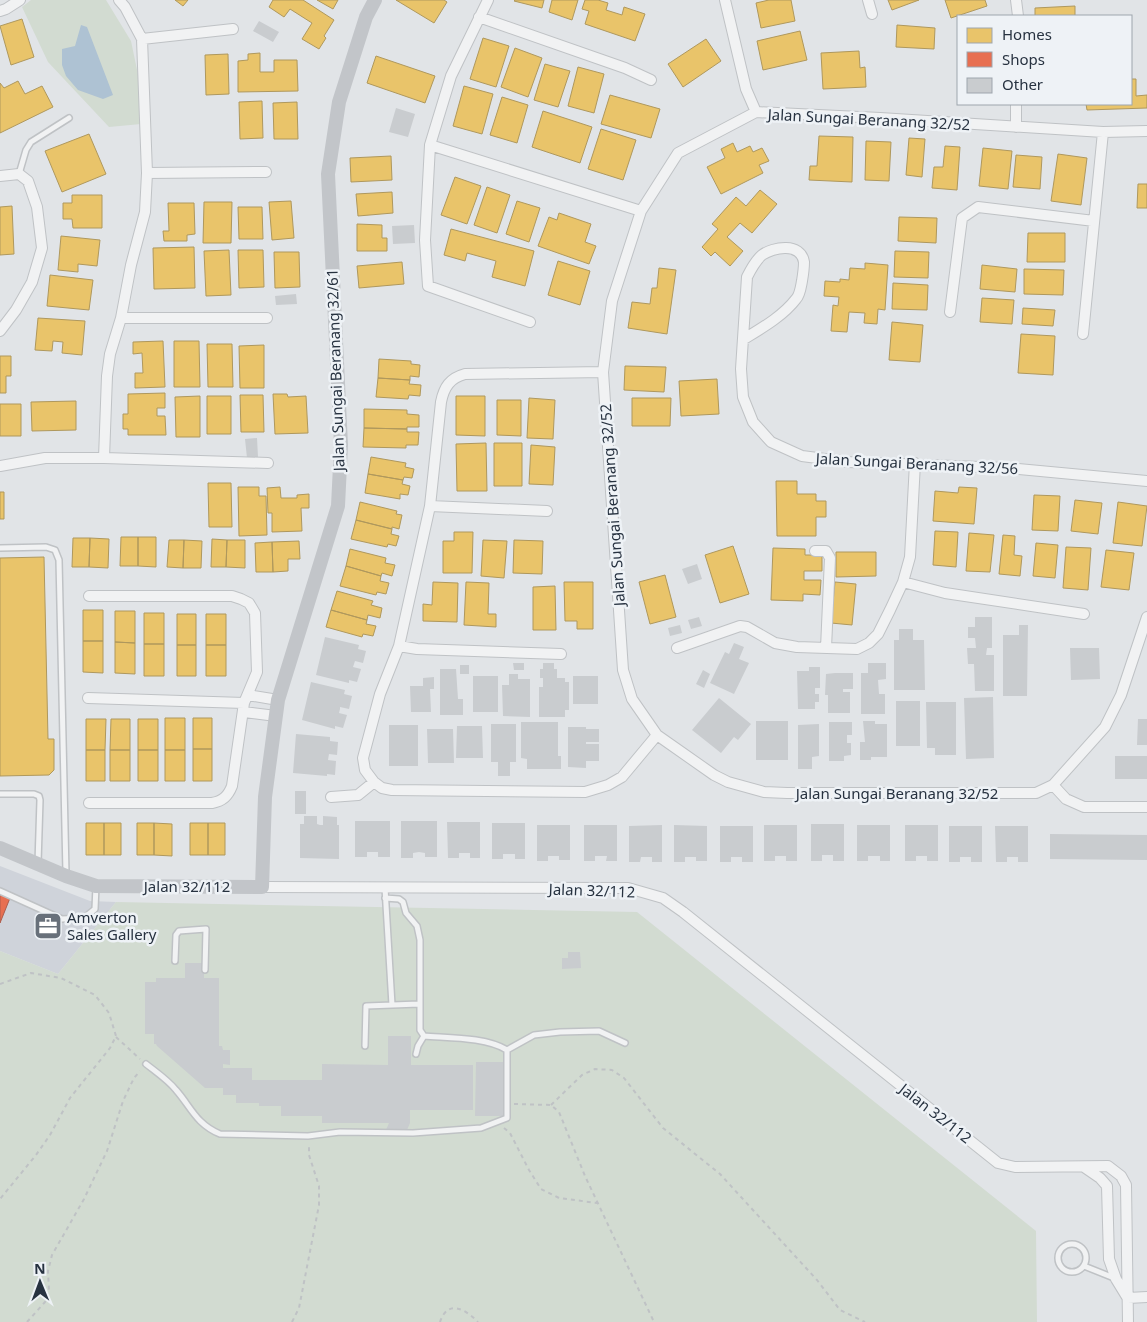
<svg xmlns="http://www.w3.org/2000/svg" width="1147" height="1322" font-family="'Noto Sans',sans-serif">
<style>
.built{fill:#cfd3da}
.green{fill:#d2dbd1}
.water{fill:#aec2d3}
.homes{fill:#e9c46a;stroke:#af985d}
.shops{fill:#e76f51;stroke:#ad5d4c}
.building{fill:#c9cccf}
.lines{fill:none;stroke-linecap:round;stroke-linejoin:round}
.lane-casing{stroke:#bfc2c5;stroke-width:8}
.street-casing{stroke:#bfc2c5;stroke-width:12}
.path{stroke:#bfc2c5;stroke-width:2;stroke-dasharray:4 4;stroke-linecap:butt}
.lane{stroke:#f1f2f3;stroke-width:5}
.street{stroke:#f1f2f3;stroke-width:10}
.secondary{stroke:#c2c5c9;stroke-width:14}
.labels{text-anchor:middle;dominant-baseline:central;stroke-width:5;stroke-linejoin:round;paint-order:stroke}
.street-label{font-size:15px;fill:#273240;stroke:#eef2f6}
.poi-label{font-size:15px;fill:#273240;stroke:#eef2f6;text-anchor:start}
</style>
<rect width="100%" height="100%" fill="#e1e4e7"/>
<path class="built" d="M0 866 90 901 116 902 58 974 0 951Z"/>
<path class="green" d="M31 0H106L131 41 140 84 141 124 109 127 48 62 22 7Z
M116 902 637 912 1036 1231 1037 1322H0V951L58 974Z"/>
<path class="water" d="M81 25 87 27 113 95 103 99 78 90 66 76 62 65V49L75 46Z"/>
<path class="homes" d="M175 0H188L183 6Z
M273 0H303L334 20 324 36 326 38 319 49 302 39 312 23 290 9 284 17 269 7Z
M317 0H338L333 9Z
M396 0H444L447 2 434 23Z
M515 0H544L542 8 514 1Z
M552 0H578L572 20 549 12Z
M585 0H598L608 3 606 10 622 15 624 7 645 14 635 41 585 24 589 11 582 9Z
M769 0H791L795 21 761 28 756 3Z
M888 0H919L892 10Z
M945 0H985L987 6 951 18Z
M1075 6V16H1035V8Z
M22 19 34 57 11 65 0 26Z
M897 25 935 28 934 49 896 47Z
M800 31 807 60 763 70 757 41Z
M483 38 509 46 496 87 470 79Z
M706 39 721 61 683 87 668 64Z
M515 48 542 58 528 97 501 87Z
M859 51 860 68 865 67 866 87 823 89 821 53Z
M260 53V72H274V60H297L298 91 238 92V61L248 60V54Z
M228 54 229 94 206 95 205 55Z
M376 56 435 76 425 103 367 83Z
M545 64 570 71 558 107 534 100Z
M578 67 604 74 594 113 568 106Z
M1131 79H1136V96L1147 95V108L1087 110 1086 104H1131Z
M18 81 25 94 42 86 53 107 0 133V83L4 88Z
M464 86 493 94 482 134 453 126Z
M610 95 660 109 651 138 601 124Z
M502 97 528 105 517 143 490 135Z
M262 101 263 138 240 139 239 102Z
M297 102 298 139H274L273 103Z
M543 111 592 127 580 163 532 147Z
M601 129 636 140 623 180 588 169Z
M89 134 106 174 62 192 45 151Z
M819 136 853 137 852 182 809 180 810 166H817Z
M909 138 925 139 922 177 906 175Z
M866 141 891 142 889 181 865 180Z
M733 143 737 152 750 146 753 152 762 148 769 161 759 165 763 173 721 194 707 167 725 158 721 149Z
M945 146 960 147 957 190 932 188 934 167H943Z
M983 148 1012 151 1008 189 979 186Z
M1058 154 1087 158 1081 205 1051 201Z
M1016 155 1042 157 1040 189 1013 187Z
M391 156 392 180 351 182 350 158Z
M455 177 481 186 467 224 441 215Z
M1138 184H1147V208H1137Z
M487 187 510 195 497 233 474 225Z
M760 190 777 204 752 233 740 223 727 237 743 251 730 266 715 252 711 256 702 247 718 229 712 224 736 197 746 206Z
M392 192 393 213 358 216 356 194Z
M72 195H102V228H73L72 219H63V203H72Z
M291 201 294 238 272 240 269 202Z
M517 201 540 208 529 242 506 234Z
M204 202H232L231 243H203Z
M168 203H194L195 234 187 235V241H164L163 231H169Z
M12 206 14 254 0 255V207Z
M238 207H262L263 239H239Z
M559 213 591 224 585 242 596 246 589 264 538 246 549 217 557 220Z
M899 217 937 218 936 243 898 241Z
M357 224 382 225V238H387V251H357Z
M451 229 534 251 525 286 492 277 496 261 467 253 465 261 444 255Z
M1028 233H1065V262H1027Z
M61 236 100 240 97 266 78 264V272L58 270Z
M194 247 195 288 154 289 153 248Z
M229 250 231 295 206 296 204 251Z
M238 250H263L264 287 239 288Z
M895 251 929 252 928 278 894 277Z
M274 252H299L300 287 275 288Z
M558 261 590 271 580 305 548 295Z
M402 262 404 284 359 288 357 266Z
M865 263 888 265 885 310 878 309 877 324 864 323 865 313 849 312 847 332 831 331 833 305 838 306 839 297 824 296 825 281 840 282V279L849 280 850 268 865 269Z
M982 265 1017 269 1015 292 980 289Z
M659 268 676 270 667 334 628 328 632 302 650 304 652 288H657Z
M1024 269 1064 270 1063 295 1024 294Z
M50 275 93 280 89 310 47 306Z
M893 283 928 285 927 310 892 309Z
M982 298 1014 300 1012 324 980 322Z
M1023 308 1055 310 1053 326 1022 324Z
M38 318 85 321 82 355 62 353 63 342 53 341 52 351 35 350Z
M892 322 923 325 920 362 889 360Z
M1021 334 1055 336 1053 375 1018 373Z
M163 341 165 387 135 388V373H143L142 353 133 354V342Z
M174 341H199L200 387H174Z
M207 344H232L233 387H208Z
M264 345V388H240L239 346Z
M0 356H11V376H6V393H0Z
M379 359 411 361V364L420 365 419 377 410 376V380L378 378Z
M625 366 666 367 664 392 624 390Z
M378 378 410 380 409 384 421 385 420 396 409 395 408 399 376 397Z
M717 379 719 414 681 416 679 381Z
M165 393V408H157V416H165L166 435H128V429H123V414H128V394Z
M273 394H287L288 397 306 396 308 433 275 434Z
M240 395H263L264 432H241Z
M200 396V437H176L175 397Z
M207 396H231V434H207Z
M456 396H485V436L456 435Z
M529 398 555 400 553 439 527 438Z
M632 398H671L670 426H632Z
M497 400H521V436L497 435Z
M76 401V430L32 431 31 402Z
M0 404H21V436H0Z
M364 409 407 410V414L419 415V427H407V429L364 428Z
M364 428 407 429V432H419L418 445H406V448L363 447Z
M486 443 487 491H457L456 444Z
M494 443H522V486H494Z
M531 445 555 447 553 485 529 484Z
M371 457 406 463 405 467 414 469 412 478 404 477 403 480 368 474Z
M368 474 403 480 402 484 410 486 408 495 400 494V499L365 493Z
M776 481H797V494H816V501H826V517H816V536H777Z
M208 483H231L232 527H209Z
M238 487H259V496H266L267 535 239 536Z
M280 487 281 498H297V495L309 494V508H301L302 531 272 532V513H268L267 488Z
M959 487 977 488 974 524 933 521 935 491 958 493Z
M0 492H4V519H0Z
M1034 495 1060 496 1058 531 1032 530Z
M1075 500 1102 503 1098 534 1071 531Z
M360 502 397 511 396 514 402 515 399 529 392 527V529L356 520Z
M1118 502 1147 506 1142 546 1113 543Z
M356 520 392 529 391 534 399 536 396 546 388 544 387 547 351 539Z
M935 531 958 532 956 567 933 565Z
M454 532H473L472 573H443V541H454Z
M969 533 994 535 990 572 966 571Z
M1003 535 1015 536 1014 555 1022 556 1020 576 999 574Z
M121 537H138V566H120Z
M138 537H156V567L138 566Z
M73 538H90L89 567H72Z
M90 538 109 539 108 568 89 567Z
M212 539 227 540 226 567H211Z
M169 540H184L183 568 167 567Z
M184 540 202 541 201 568H183Z
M227 540H245V568L226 567Z
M483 540 507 541 504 578 481 576Z
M514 540 543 541 542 574 513 573Z
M299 541 300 559H288V571L273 572 272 542Z
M272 542 273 572H256L255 543Z
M1036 543 1058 545 1055 578 1033 576Z
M733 546 749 594 720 603 705 555Z
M1066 547 1091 548 1088 590 1063 588Z
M773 548 805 549V555H822V571H804V580H821L820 595 803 594V601L771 600Z
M350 549 386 558 385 563 395 565 392 576 382 573 381 576 346 566Z
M1106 550 1134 553 1129 590 1101 587Z
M836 552H876V576L836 577Z
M44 557 48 739H54V770L49 775 0 776V558Z
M346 566 381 576 380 581 389 583 386 594 377 592 376 595 340 586Z
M665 575 676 617 650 624 639 582Z
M433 582 458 583 457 622 423 621V604L432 605Z
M466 582 489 583 488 614H496V627L464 625Z
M564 582H593V629H577V621H565Z
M835 582 856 584 852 625 831 623Z
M555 586 556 630H533V587Z
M337 591 373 601 371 605 382 608 380 618 368 615 367 620 331 610Z
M83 610H103V641H83Z
M331 610 367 620 366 624 376 626 373 636 363 634 362 637 326 627Z
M115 611H135V643L115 642Z
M144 613H164V644H144Z
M177 614H196V645H177Z
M206 614H226V645H206Z
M83 641H103V673L83 672Z
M115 642 135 643V674L115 673Z
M144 644H164V676H144Z
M177 645H196V676H177Z
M206 645H226V676H206Z
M165 718H185V750H165Z
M193 718H212V749H193Z
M86 719H106L105 750H86Z
M111 719H130V750H110Z
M138 719H158V750H138Z
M193 749H212V781H193Z
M86 750H105V781H86Z
M110 750H130V781H110Z
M138 750H158V781H138Z
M165 750H185V781H165Z
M86 823H104V855H86Z
M104 823H121V855H104Z
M137 823H154V855H137Z
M154 823 172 824V856L154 855Z
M190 823H208V855H190Z
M208 823H225V855H208Z"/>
<path class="shops" d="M0 894 10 898 0 923Z"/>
<path class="building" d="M259 21 279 32 273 42 253 31Z
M396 108 415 114 408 137 389 132Z
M414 225 415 243 393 244 392 226Z
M296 294 297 304 276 305 275 296Z
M257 438 258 457 247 458 245 439Z
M697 564 702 579 688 584 682 569Z
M699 617 702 626 691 629 688 620Z
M975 617H992V648H987L986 655H994V691H975L974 664H968L967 648H976L975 638H968V627H975Z
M680 625 682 633 670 636 668 628Z
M1019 625H1028L1027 696H1003V635H1019Z
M899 629H913V640H924L925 690H894V640H899Z
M325 637 359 645 358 649 366 651 363 663 355 661 353 667 361 669 357 682 349 680V683L316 675Z
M734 643 744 647 739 659 749 663 734 694 710 683 725 652 729 654Z
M1070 648H1099L1100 679 1071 680Z
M513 663H524V670H514Z
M543 663H554V669H557V678H565V682H569V710H565V717H539V687H543V678H540V669H543Z
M868 663H886V679L878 680 879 694H885V714H861V673H868Z
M460 665H469V674H460Z
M809 667H820V688H815V694H819V702H815V709H798L797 671H809Z
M440 669H456L458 699H463V715H440Z
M703 670 710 674 704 688 696 684Z
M835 673H853V689H843V692H850V713H828V695H825L826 674Z
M509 674H518V679H530V717L503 716 502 685H509Z
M473 676H498V712H473Z
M573 676H598V704H573Z
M434 677V689H430L431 712H411L410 686H423V678Z
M311 682 345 690 344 694 352 696 349 709 340 707V709L339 713 347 715 343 728 335 726V729L302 720Z
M993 697 994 758 966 759 964 698Z
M719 698 751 724 738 740 734 737 721 753 692 730Z
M896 701H920V746H896Z
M926 702H956V755H935V748H927Z
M1138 719H1147V745H1137Z
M756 721H788V760H756Z
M863 721H875V724H887V757H871V760H860V742H865Z
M521 722H558V756H561V769H527V759L521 758Z
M829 722H852V735H847V743H851V755L844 756V761H829Z
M491 724H516V762H510V776H498V762H491Z
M819 724V756L812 757V769H798V725Z
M389 725H418V766H389Z
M457 726H482L483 758H456Z
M568 727H586V729H599V742H586V744H599V761H586V768L568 767Z
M427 729H453L454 763H428Z
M296 734 330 737V741L338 742 337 755 329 754 328 760 336 761 335 775 327 774V776L293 773Z
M1115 756H1147V779H1115Z
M295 791H306V814H295Z
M304 816H317V824L320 825H323V816L337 817V825H339V859L300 858V824H304Z
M355 821H390V857H378V852H367V857H355Z
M401 821H437V857H425V853L419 852 413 853V858H401Z
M447 822H480V858H470V853H459V858H448Z
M492 823H525V859H515V854H503V859H492Z
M811 824H844V861H833V855H822V861H811Z
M537 825H570V860H559V856H548V861H537Z
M584 825H617V861H606L607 856H595V861H584Z
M662 825V862H652V857H641L640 862H629V826Z
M674 825 707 826V861H696V857H685V862H674Z
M764 825H797V861H786V856H775V861H764Z
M857 825H890V861H880V856H868V861H857Z
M905 825H938V861H927V856H916V861H905Z
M720 826H753V862H742V857H731V862H720Z
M949 826H982V862H971V857H960V862H949Z
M995 826H1028V862H1018V857H1007V862H996Z
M1050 834 1147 835V860L1050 859Z
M568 952H580L581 968 562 969V958H568Z
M185 963H204V978H219V1046H222L223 1050H230V1065L223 1064V1068H252V1080H322V1064L388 1065V1036H411V1065H473V1110H410V1123L407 1130H386L389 1123H322V1116H281V1106H259V1103H236V1095H223V1088H205L157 1046 156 1044H154V1034H145V982H156V978H185Z
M476 1062H503V1116H475Z"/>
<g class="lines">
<defs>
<path id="lane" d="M19 174 26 150 31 142 69 118
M0 548 46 547 55 550 59 560 66 873
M0 794H34L39 796 40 800 38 863
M385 888 392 1005
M0 891 62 919 84 918 95 909 96 886
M175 961 176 935 179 931 206 929 205 970
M365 1046 366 1006 419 1004
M507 1050 534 1035 560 1032 599 1031 625 1043
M416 1054 418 1046 424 1036
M146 1064C156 1072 168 1080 176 1090 191 1107 196 1124 220 1134L308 1136 340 1132 413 1133 481 1128 507 1118V1050C486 1037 449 1038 424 1036L420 1030V940L417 926 406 913 403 902 399 899 385 898
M1058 1258a14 14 0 1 1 28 0a14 14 0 1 1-28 0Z
M1084 1266 1114 1278"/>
<path id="street" d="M488 0 451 76 430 145 425 240 428 286 530 322
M725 0 746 89 756 112
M868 0 872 14
M1016 0 1018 16
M0 11 6 9 20 0
M479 17 625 68 651 80
M142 39 233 29
M1016 127V104
M1147 131 1103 132 880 118 756 112 678 153 641 211 612 301 603 372 623 670 632 699 657 735 714 775 728 782 764 792 787 793H1036L1053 785 1105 727 1121 695 1147 617
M430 145 641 211
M147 173 266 172
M0 176 19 174 28 181 37 207 42 248 32 282 16 310 0 331
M950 312 962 218 978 207 1094 221
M121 318H267
M1083 334 1103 132
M744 339C762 328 783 316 796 299 800 295 801 286 802 281 803 275 804 268 804 262 801 242 773 247 762 255 755 261 751 269 747 277L741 369 743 397 753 422 771 442 802 456 848 462 1007 468 1147 481
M603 372 465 374C450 378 444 387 441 402L430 506 399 646 380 694 363 758 365 770 374 782 382 788 392 790 585 792 608 785 622 777 657 735
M104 458 107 376 110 354 121 318 131 265 145 212 147 173 142 39 125 7 119 0
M0 466 45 458H104L268 463
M430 506 547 511
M815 551H826L830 558 826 648
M903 582 945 593 1084 614
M399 646 417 649 561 654
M677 648 740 626 747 627 775 643 797 647 857 649 869 643 878 634 890 610 903 582 910 557 915 463
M248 695 278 700
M88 698 244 703
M244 712 276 716
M1053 785 1066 799 1084 807H1147
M331 797 358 795 374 782
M89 803H212C223 801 228 796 232 786L244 703 257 672 255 613 249 603 241 599 232 596H89
M262 887 628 888 663 898 683 912 998 1163 1015 1167 1108 1166 1121 1176 1126 1185 1128 1322
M1084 1167 1100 1178 1107 1186 1109 1259 1116 1279 1127 1297
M1128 1298 1147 1297"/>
</defs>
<use href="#lane" class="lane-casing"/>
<use href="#street" class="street-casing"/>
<path class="path" d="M0 984 31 973 61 978 95 995 109 1013 116 1036 110 1048 70 1098 50 1135 36 1155 0 1199
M116 1037 140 1059
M514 1104 551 1105 559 1112 585 1176 654 1322
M551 1105 582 1075 595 1069 612 1070 624 1078 663 1128 720 1174 817 1280 840 1310 865 1322
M504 1128 510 1133 529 1170 541 1189 559 1198 597 1203
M27 1322 45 1302 49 1291 48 1271 52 1255 84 1199 107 1151 123 1101 134 1078 140 1071
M292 1322 299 1308 319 1205V1186L309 1155V1145
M440 1322C448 1298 466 1310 478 1322"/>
<use href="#lane" class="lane"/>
<use href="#street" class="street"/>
<path class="secondary" d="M0 848 66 876 96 886 262 887 265 797 278 700 338 506 341 445 328 174 339 102 366 17 375 0"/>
</g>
<defs>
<symbol id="office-square" viewBox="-11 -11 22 22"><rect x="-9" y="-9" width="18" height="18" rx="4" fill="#68707a" stroke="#eef2f6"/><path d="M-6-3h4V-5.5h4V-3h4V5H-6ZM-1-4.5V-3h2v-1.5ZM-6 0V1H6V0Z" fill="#fff"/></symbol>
</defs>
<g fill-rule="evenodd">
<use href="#office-square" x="32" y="910" width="32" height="32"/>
</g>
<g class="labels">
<g class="street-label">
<text transform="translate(869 119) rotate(3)">Jalan Sungai Beranang 32/52</text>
<text transform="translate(335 370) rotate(-92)">Jalan Sungai Beranang 32/61</text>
<text transform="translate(917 463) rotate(3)">Jalan Sungai Beranang 32/56</text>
<text transform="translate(612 505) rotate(-94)">Jalan Sungai Beranang 32/52</text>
<text x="897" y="793">Jalan Sungai Beranang 32/52</text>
<text x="187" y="886">Jalan 32/112</text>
<text transform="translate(592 890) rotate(2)">Jalan 32/112</text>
<text transform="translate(936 1113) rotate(38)">Jalan 32/112</text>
</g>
<g class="poi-label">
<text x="67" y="917">Amverton<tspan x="67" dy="17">Sales Gallery</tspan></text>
</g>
</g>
<rect x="957" y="15" width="175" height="90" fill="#eef2f6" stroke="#9ea5ad"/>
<rect x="967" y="28" width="25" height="15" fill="#e9c46a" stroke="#9ea5ad"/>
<text x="1002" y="40" font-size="15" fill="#273240">Homes</text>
<rect x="967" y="52" width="25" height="15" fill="#e76f51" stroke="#9ea5ad"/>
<text x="1002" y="65" font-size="15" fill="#273240">Shops</text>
<rect x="967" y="78" width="25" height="15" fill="#c9cccf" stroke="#9ea5ad"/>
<text x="1002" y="90" font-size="15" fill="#273240">Other</text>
<g transform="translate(40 1282) rotate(359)" stroke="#eef2f6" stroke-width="4" paint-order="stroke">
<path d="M0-4L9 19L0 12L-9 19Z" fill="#273240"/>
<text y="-8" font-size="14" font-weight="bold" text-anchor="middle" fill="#273240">N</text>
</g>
</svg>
